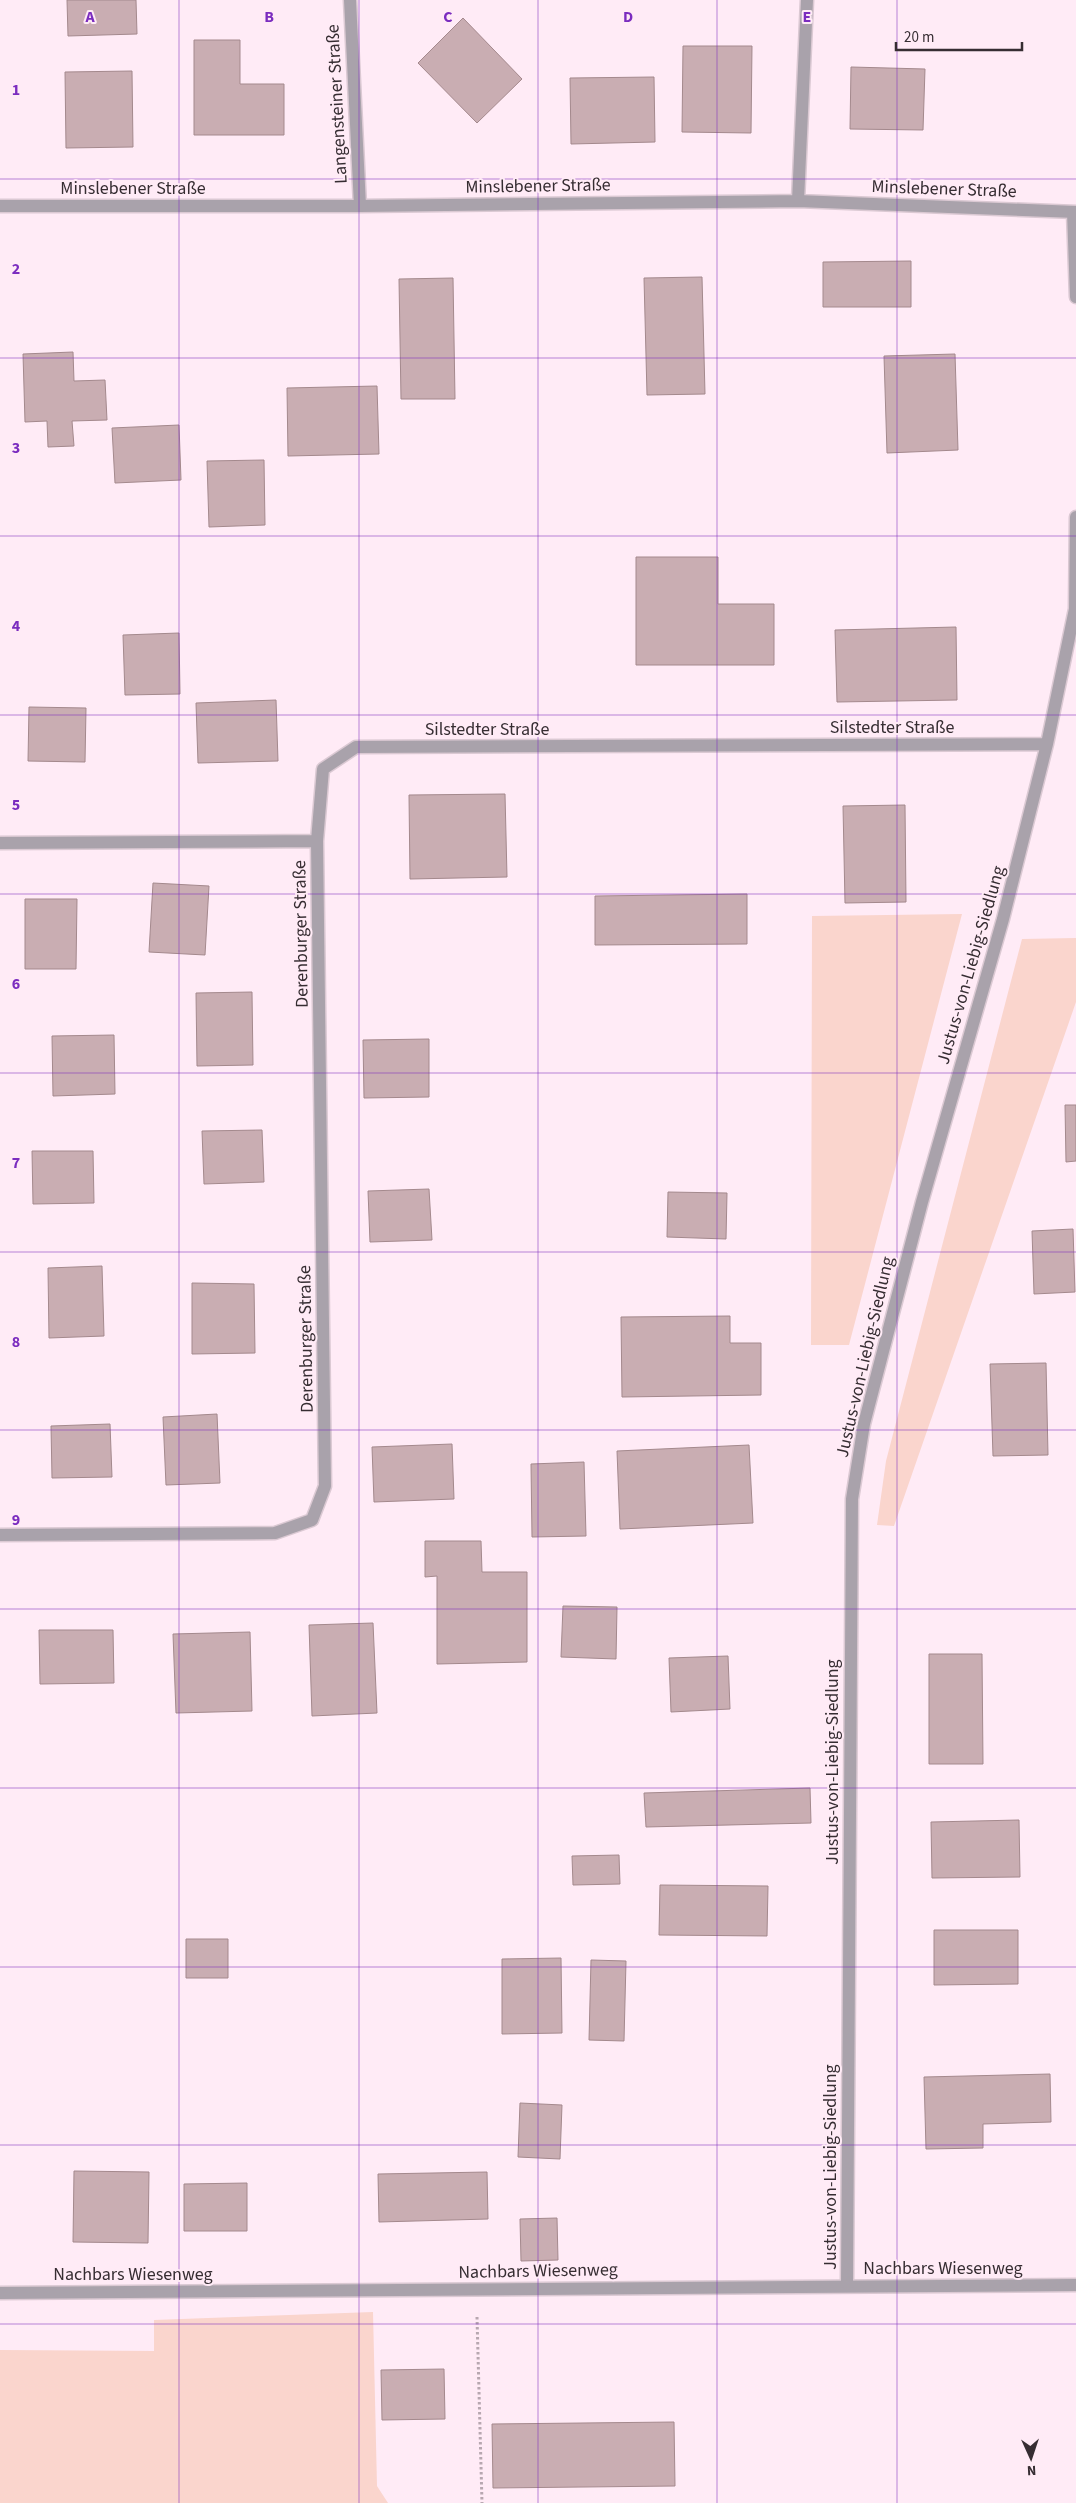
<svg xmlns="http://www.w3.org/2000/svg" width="1076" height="2503" font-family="'Source Sans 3',sans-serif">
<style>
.green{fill:#fad5cd}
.building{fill:#c9adb2;stroke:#a4898d}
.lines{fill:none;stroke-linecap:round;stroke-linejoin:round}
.minor-casing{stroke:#dbc9d3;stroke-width:15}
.path{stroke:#b7a7b0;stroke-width:3;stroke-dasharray:2.5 2.5;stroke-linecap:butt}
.minor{stroke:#a9a2ab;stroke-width:12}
.grid{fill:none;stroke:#7b2cbf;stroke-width:1;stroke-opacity:0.55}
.labels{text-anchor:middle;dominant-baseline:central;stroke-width:4;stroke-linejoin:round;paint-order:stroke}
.street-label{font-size:18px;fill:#362d32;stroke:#ffebf6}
.grid-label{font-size:16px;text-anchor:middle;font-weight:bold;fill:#7b2cbf;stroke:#ffebf6;stroke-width:4;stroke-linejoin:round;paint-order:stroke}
</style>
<rect width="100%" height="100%" fill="#ffebf6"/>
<path class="green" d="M962 914 849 1345H811L812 916Z
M1076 938V1002L894 1526 877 1525 886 1461 1022 939Z
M373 2312 377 2486 388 2503H0V2350L154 2351V2320Z"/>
<path class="building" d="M67 0H136L137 34 68 36Z
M463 18 522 79 477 123 418 63Z
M194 40H240V84H284V135H194Z
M683 46H752L751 133 682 132Z
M851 67 925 69 923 130 850 129Z
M132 71 133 147 66 148 65 72Z
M654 77 655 142 571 144 570 78Z
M911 261V307H823V262Z
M702 277 705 394 647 395 644 278Z
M453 278 455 399H401L399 279Z
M73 352 74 381 105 380 107 420 72 421 74 446 48 447 47 421 25 422 23 354Z
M955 354 958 450 887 453 884 356Z
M377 386 379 454 288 456 287 388Z
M179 425 181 480 115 483 112 428Z
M264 460 265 525 209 527 207 461Z
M636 557H718V604H774V665H636Z
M956 627 957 700 837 702 835 630Z
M179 633 180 694 125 695 123 635Z
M276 700 278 761 198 763 196 703Z
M29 707 86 708 85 762 28 761Z
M505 794 507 877 410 879 409 795Z
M905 805 906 902 845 903 843 806Z
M153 883 209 886 205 955 149 952Z
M747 894V944L595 945V896Z
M25 899H77L76 969H25Z
M252 992 253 1065 197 1066 196 993Z
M114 1035 115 1094 53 1096 52 1036Z
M429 1039V1097L364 1098 363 1040Z
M1065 1105H1076V1161L1066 1162Z
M262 1130 264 1182 204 1184 202 1131Z
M32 1151H93L94 1203 33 1204Z
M429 1189 432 1240 370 1242 368 1191Z
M668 1192 727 1193 726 1239 667 1237Z
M1073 1229 1075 1292 1034 1294 1032 1231Z
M102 1266 104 1336 49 1338 48 1268Z
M192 1283 254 1284 255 1353 192 1354Z
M730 1316V1343H761V1395L622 1397 621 1317Z
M1046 1363 1048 1455 993 1456 990 1364Z
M217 1414 220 1483 166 1485 163 1417Z
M110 1424 112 1477 52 1478 51 1426Z
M452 1444 454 1499 374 1502 372 1447Z
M749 1445 753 1523 620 1529 617 1451Z
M584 1462 586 1536 532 1537 531 1464Z
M425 1541H481L482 1572H527V1662L437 1664V1576L425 1577Z
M563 1606 617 1607 616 1659 561 1657Z
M373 1623 377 1713 312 1716 309 1625Z
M39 1630H113L114 1683 40 1684Z
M250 1632 252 1711 176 1713 173 1634Z
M929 1654H982L983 1764H929Z
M728 1656 730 1709 671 1712 669 1658Z
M810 1788 811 1823 646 1827 644 1793Z
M1019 1820 1020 1877 932 1878 931 1822Z
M619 1855 620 1884 573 1885 572 1856Z
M660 1885 768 1886 767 1936 659 1935Z
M934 1930H1018V1984L934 1985Z
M186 1939H228V1978H186Z
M561 1958 562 2033 502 2034V1959Z
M591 1960 626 1961 624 2041 589 2040Z
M1050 2074 1051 2122 983 2124V2148L926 2149 924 2077Z
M520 2103 562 2105 560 2159 518 2157Z
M74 2171 149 2172 148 2243 73 2242Z
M487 2172 488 2219 379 2222 378 2174Z
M247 2183V2231H184V2184Z
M557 2218 558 2260 521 2261 520 2219Z
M444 2369 445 2419 382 2420 381 2370Z
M674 2422 675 2486 493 2488 492 2424Z"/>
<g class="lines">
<defs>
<path id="minor" d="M350 0 360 206
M798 201 807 0
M0 206H360L798 201 1076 212
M1073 212 1076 297
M0 843 317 841 323 769 356 747 1047 744
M0 1535 275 1533 312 1520 325 1486 317 841
M847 2286 852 1499 864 1424 922 1202 1003 919 1047 744 1075 609 1076 517
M0 2293 1076 2285"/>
</defs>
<use href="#minor" class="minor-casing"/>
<path class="path" d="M477 2317 482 2503"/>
<use href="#minor" class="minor"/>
</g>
<path class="grid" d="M179 0V2503M359 0V2503M538 0V2503M717 0V2503M897 0V2503M0 179H1076M0 358H1076M0 536H1076M0 715H1076M0 894H1076M0 1073H1076M0 1252H1076M0 1430H1076M0 1609H1076M0 1788H1076M0 1967H1076M0 2145H1076M0 2324H1076"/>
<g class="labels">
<g class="street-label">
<text transform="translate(337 104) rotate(-93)">Langensteiner Straße</text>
<text transform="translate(538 186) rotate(-1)">Minslebener Straße</text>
<text x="133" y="188">Minslebener Straße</text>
<text transform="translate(944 189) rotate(2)">Minslebener Straße</text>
<text x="892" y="727">Silstedter Straße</text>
<text x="487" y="729">Silstedter Straße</text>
<text transform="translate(301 934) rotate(-91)">Derenburger Straße</text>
<text transform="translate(971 965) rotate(-74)">Justus-von-Liebig-Siedlung</text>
<text transform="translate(306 1339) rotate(-91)">Derenburger Straße</text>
<text transform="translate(865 1357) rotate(-77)">Justus-von-Liebig-Siedlung</text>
<text transform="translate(832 1762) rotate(-90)">Justus-von-Liebig-Siedlung</text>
<text transform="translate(830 2167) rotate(-90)">Justus-von-Liebig-Siedlung</text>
<text x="943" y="2268">Nachbars Wiesenweg</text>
<text transform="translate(538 2271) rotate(-1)">Nachbars Wiesenweg</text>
<text x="133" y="2274">Nachbars Wiesenweg</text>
</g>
</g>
<g class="grid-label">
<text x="90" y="22">A</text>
<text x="269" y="22">B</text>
<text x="448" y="22">C</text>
<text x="628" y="22">D</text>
<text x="807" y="22">E</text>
<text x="16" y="95">1</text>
<text x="16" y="274">2</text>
<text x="16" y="453">3</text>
<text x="16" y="631">4</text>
<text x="16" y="810">5</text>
<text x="16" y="989">6</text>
<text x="16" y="1168">7</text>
<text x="16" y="1347">8</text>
<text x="16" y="1525">9</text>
</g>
<g transform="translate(1031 2458) rotate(177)" stroke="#ffebf6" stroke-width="4" paint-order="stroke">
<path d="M0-4L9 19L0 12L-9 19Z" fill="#362d32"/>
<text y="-8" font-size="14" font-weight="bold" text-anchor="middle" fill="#362d32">N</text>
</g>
<path d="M896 42v8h126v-8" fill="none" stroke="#362d32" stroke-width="2.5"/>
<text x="904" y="42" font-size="15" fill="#362d32" stroke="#ffebf6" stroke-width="4" paint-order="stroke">20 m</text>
</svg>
